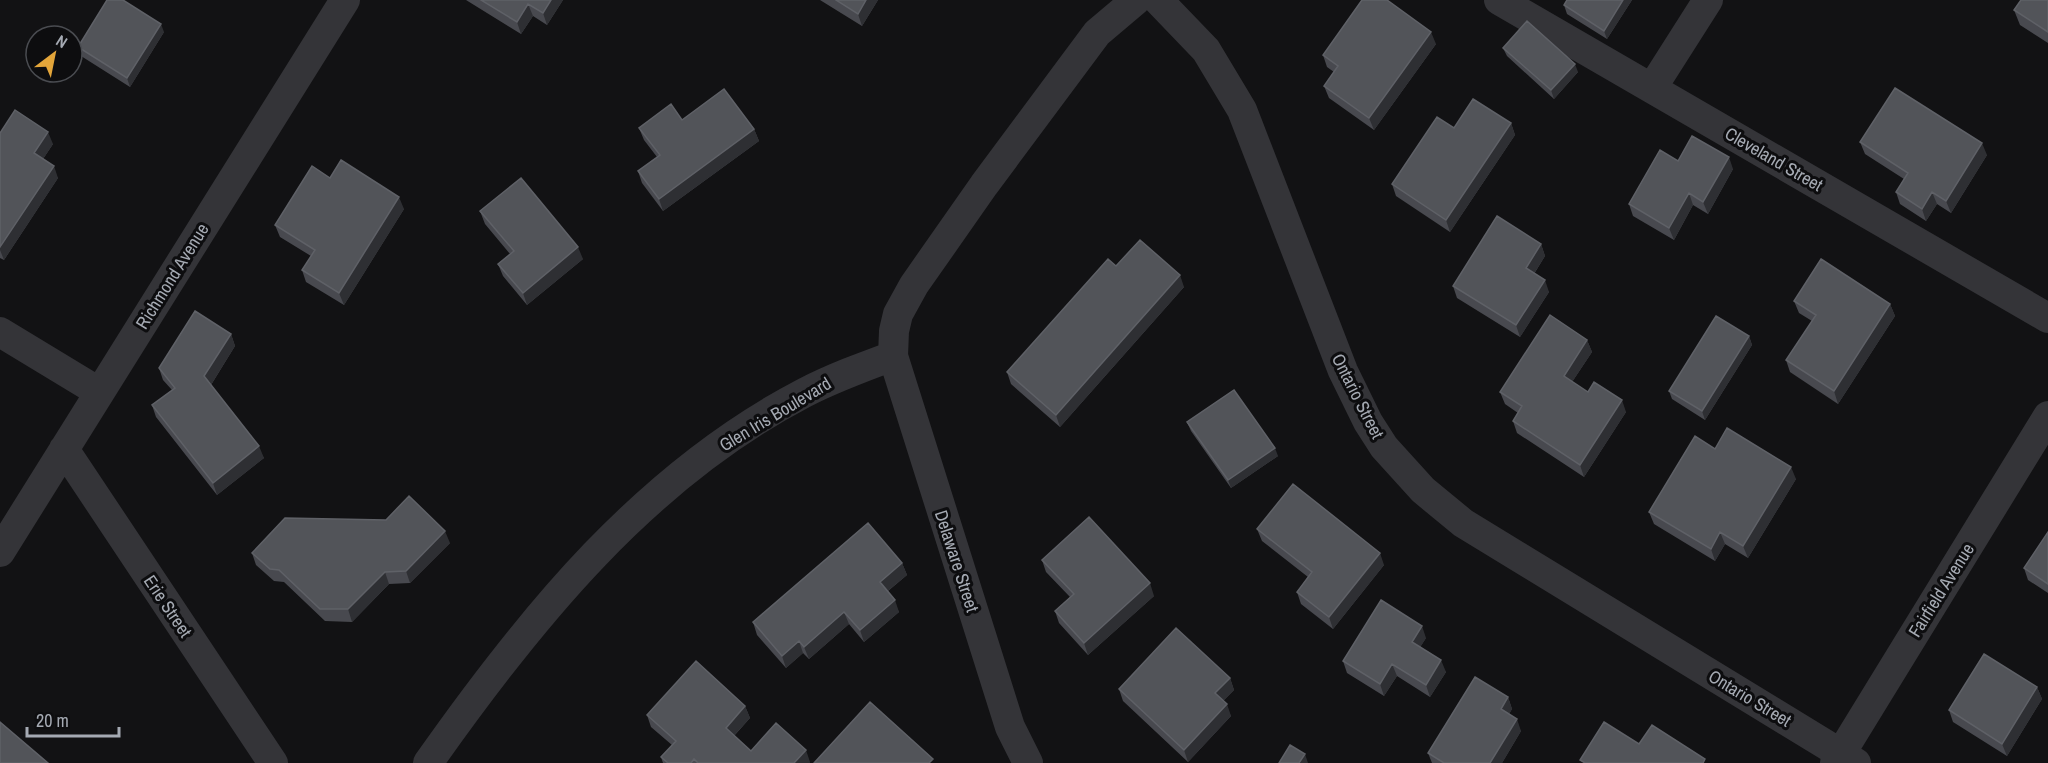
<svg xmlns="http://www.w3.org/2000/svg" width="2048" height="763" font-family="'Archivo Narrow',sans-serif">
<style>
.lines{fill:none;stroke-linecap:round;stroke-linejoin:round}
.minor{stroke:#343438;stroke-width:30}
.wall{fill:#48494f}
.shaded-wall{fill:#2e2f33}
.building{fill:#525459;stroke:#5f6167;stroke-width:1.5}
.labels{text-anchor:middle;dominant-baseline:central;stroke-width:6;stroke-linejoin:round;paint-order:stroke}
.street-label{font-size:18px;fill:#a5aab3;stroke:#0d0d0f}
</style>
<rect width="100%" height="100%" fill="#121214"/>
<g class="lines">
<path class="minor" d="M1158 0 1206 50 1242 110 1343 371 1368 422 1384 447 1423 490 1463 523 1856 763
M1499 0 2048 318
M1652 88 1708 0
M0 332 99 392
M64 449 273 763
M0 552 345 0
M428 763C530 618 645 476 804 393 833 378 863 367 893 356
M1028 763 1010 727 893 356 894 331 898 314 914 285 984 185 1097 33 1136 0
M1835 763 2048 416"/>
</g>
<path class="wall" d="M466 0H563L547 25 533 16 521 34Z
M820 0H878L862 26Z
M1632 0 1607 39 1567 14 1564 5Z
M2048 0V43L2020 25 2014 10Z
M164 32 130 87 81 56 78 47Z
M1436 44 1374 130 1329 98 1324 86 1334 72 1327 67 1323 55Z
M1503 48 1578 72 1554 99 1507 56Z
M682 120 754 129 759 141 663 211 642 183 638 171 657 157 644 140 639 128Z
M1511 123 1515 135 1450 232 1396 196 1392 184 1454 128Z
M0 133 53 144 43 159 58 178 4 260 0 258Z
M1860 142 1987 155 1951 213 1937 204 1926 221 1900 204 1896 192 1904 179 1865 154Z
M1678 161 1733 169 1708 214 1693 205 1674 240 1633 216 1629 204Z
M330 178 404 209 344 305 306 282 302 270 311 256 280 237 275 225Z
M480 211 583 259 527 305 503 276 498 264 510 254 485 224Z
M1541 244 1545 256 1534 274 1549 292 1520 337 1457 298 1453 286Z
M1116 266 1184 287 1060 427 1011 384 1007 372Z
M1794 301 1890 304 1895 316 1838 404 1790 372 1786 360 1812 321 1799 313Z
M231 334 235 346 211 385 264 458 217 495 156 417 152 405 172 390 163 380 159 368Z
M1749 336 1752 345 1705 420 1672 399 1669 391Z
M1587 340 1592 352 1572 382 1588 392 1626 412 1584 477 1517 433 1513 421 1518 413 1505 404 1500 392Z
M1187 422 1278 456 1231 488 1191 431Z
M1715 449 1796 479 1748 558 1725 544 1715 561 1654 524 1649 512Z
M1257 529 1384 565 1333 629 1301 604 1297 592 1308 577 1262 541Z
M2048 532V593L2028 580 2024 568Z
M450 543 410 583 389 584 352 622 325 621 284 582 274 581 256 565 252 553Z
M1042 560 1154 596 1088 655 1059 623 1055 611 1070 597 1046 572Z
M902 563 907 575 888 591 899 612 864 642 849 624 809 659 803 653 786 668 757 635 753 622Z
M1426 638 1420 647 1446 672 1430 697 1397 676 1384 696 1347 673 1343 661Z
M1230 678 1234 690 1223 701 1231 716 1188 762 1123 701 1119 689Z
M2037 687 2042 699 2007 756 1953 722 1949 710Z
M1508 697 1512 709 1509 714 1521 731 1502 763H1432L1428 753Z
M745 706 750 718 734 736 751 751 810 762 809 763H663L661 757 672 745 651 727 647 715Z"/>
<path class="shaded-wall" d="M551 0H563L547 25 543 13Z
M866 0H878L862 26 858 14Z
M1623 0H1632L1607 39 1604 31Z
M528 4 533 16 521 34 517 22Z
M161 24 164 32 130 87 127 78Z
M1431 32 1436 44 1374 130 1369 118Z
M1575 64 1578 72 1554 99 1551 90Z
M1511 123 1515 135 1450 232 1446 220Z
M754 129 759 141 663 211 659 199Z
M48 132 53 144 39 165 34 153Z
M1982 143 1987 155 1951 213 1946 201Z
M1729 157 1733 169 1708 214 1703 202Z
M54 166 58 178 4 260 0 250V247Z
M1932 192 1937 204 1926 221 1922 209Z
M1689 193 1693 205 1674 240 1669 228Z
M399 197 404 209 344 305 339 293Z
M1541 244 1545 256 1530 280 1526 268Z
M578 247 583 259 527 305 523 293Z
M1180 275 1184 287 1060 427 1056 415Z
M1545 280 1549 292 1520 337 1516 325Z
M1890 304 1895 316 1838 404 1834 391Z
M231 334 235 346 209 388 204 376Z
M1749 336 1752 345 1705 420 1702 411Z
M1587 340 1592 352 1568 388 1564 376Z
M1622 400 1626 412 1584 477 1580 465Z
M259 446 264 458 217 495 213 483Z
M1275 448 1278 456 1231 488 1228 480Z
M1791 467 1796 479 1748 558 1743 546Z
M445 531 450 543 410 583 406 571Z
M1720 532 1725 544 1715 561 1711 549Z
M1380 553 1384 565 1333 629 1329 617Z
M902 563 907 575 884 594 880 582Z
M385 572 389 584 352 622 348 609Z
M1150 583 1154 596 1088 655 1084 643Z
M895 600 899 612 864 642 860 630Z
M844 612 849 624 809 659 804 647Z
M1422 626 1426 638 1416 654 1412 642Z
M799 641 803 653 786 668 782 656Z
M1441 660 1446 672 1430 697 1426 685Z
M1392 664 1397 676 1384 696 1380 684Z
M1230 678 1234 690 1219 705 1215 693Z
M2037 687 2042 699 2007 756 2002 744Z
M1508 697 1512 709 1505 721 1501 709Z
M1227 704 1231 716 1188 762 1184 750Z
M745 706 750 718 730 740 726 728Z
M1517 719 1521 731 1502 763H1490Z
M806 750 810 762 809 763H794Z
M1305 754 1308 763H1299Z"/>
<path class="building" d="M107 0H123L161 24 127 78 78 47Z
M481 0H551L543 13 528 4 517 22Z
M836 0H866L858 14Z
M1362 0H1387L1431 32 1369 118 1324 86 1338 66 1323 55Z
M1567 0H1623L1604 31 1564 5Z
M2021 0H2048V32L2014 10Z
M1527 21 1575 64 1551 90 1503 48Z
M1895 88 1982 143 1946 201 1932 192 1922 209 1896 192 1908 173 1860 142Z
M724 89 754 129 659 199 638 171 660 155 639 128 671 104 682 120Z
M1473 99 1511 123 1446 220 1392 184 1437 117 1454 128Z
M15 110 48 132 34 153 54 166 0 247V133Z
M1692 136 1729 157 1703 202 1689 193 1669 228 1629 204 1660 150 1678 161Z
M341 160 399 197 339 293 302 270 315 250 275 225 312 166 330 178Z
M521 178 578 247 523 293 498 264 514 251 480 211Z
M1497 216 1541 244 1526 268 1545 280 1516 325 1453 286Z
M1140 240 1180 275 1056 415 1007 372 1108 259 1116 266Z
M1821 259 1890 304 1834 391 1786 360 1816 315 1794 301Z
M195 311 231 334 204 376 259 446 213 483 152 405 175 388 159 368Z
M1550 315 1587 340 1564 376 1588 392 1594 382 1622 400 1580 465 1513 421 1522 406 1500 392Z
M1716 316 1749 336 1702 411 1669 391Z
M1234 390 1275 448 1228 480 1187 422Z
M1727 428 1791 467 1743 546 1720 532 1711 549 1649 512 1695 436 1715 449Z
M1293 484 1380 553 1329 617 1297 592 1312 572 1257 529Z
M409 496 445 531 406 571 385 572 348 609H320L279 570 270 569 252 553 285 518 386 520Z
M1089 517 1150 583 1084 643 1055 611 1074 594 1042 560Z
M868 523 902 563 880 582 895 600 860 630 844 612 804 647 799 641 782 656 753 622Z
M2048 532V584L2024 568Z
M1381 600 1422 626 1412 642 1441 660 1426 685 1392 664 1380 684 1343 661Z
M1176 628 1230 678 1215 693 1227 704 1184 750 1119 689Z
M1984 654 2037 687 2002 744 1949 710Z
M696 661 745 706 726 728 751 751 776 723 806 750 794 763H698L694 759 691 763H668L661 757 676 741 647 715Z
M1475 677 1508 697 1501 709 1517 719 1490 763H1444L1428 753Z
M870 702 933 759 929 763H814Z
M0 722 48 763H0Z
M1604 722 1639 744 1652 725 1705 759 1703 763H1585L1580 760Z
M1290 745 1305 754 1299 763H1279Z"/>
<g class="labels">
<g class="street-label">
<text transform="translate(1774 159) rotate(30)">Cleveland Street</text>
<text transform="translate(172 276) rotate(-58)">Richmond Avenue</text>
<text transform="translate(1358 396) rotate(63)">Ontario Street</text>
<text transform="translate(775 414) rotate(-31)">Glen Iris Boulevard</text>
<text transform="translate(957 561) rotate(72)">Delaware Street</text>
<text transform="translate(1941 590) rotate(-58)">Fairfield Avenue</text>
<text transform="translate(168 606) rotate(56)">Erie Street</text>
<text transform="translate(1750 698) rotate(31)">Ontario Street</text>
</g>
</g>
<g transform="translate(54 54) rotate(32)"><circle r="28" fill="#0d0d0f" stroke="#4a4c51" stroke-width="1.5"/>
<path d="M0-4.5L10 22L0 15L-10 22Z" fill="#e3a53a"/>
<text y="-9" font-size="16" font-weight="bold" text-anchor="middle" fill="#a5aab3">N</text>
</g>
<path d="M27 727v9h92v-9" fill="none" stroke="#a5aab3" stroke-width="3"/>
<text x="36" y="727" font-size="18" fill="#a5aab3" stroke="#0d0d0f" stroke-width="4.5" paint-order="stroke">20 m</text>
</svg>
